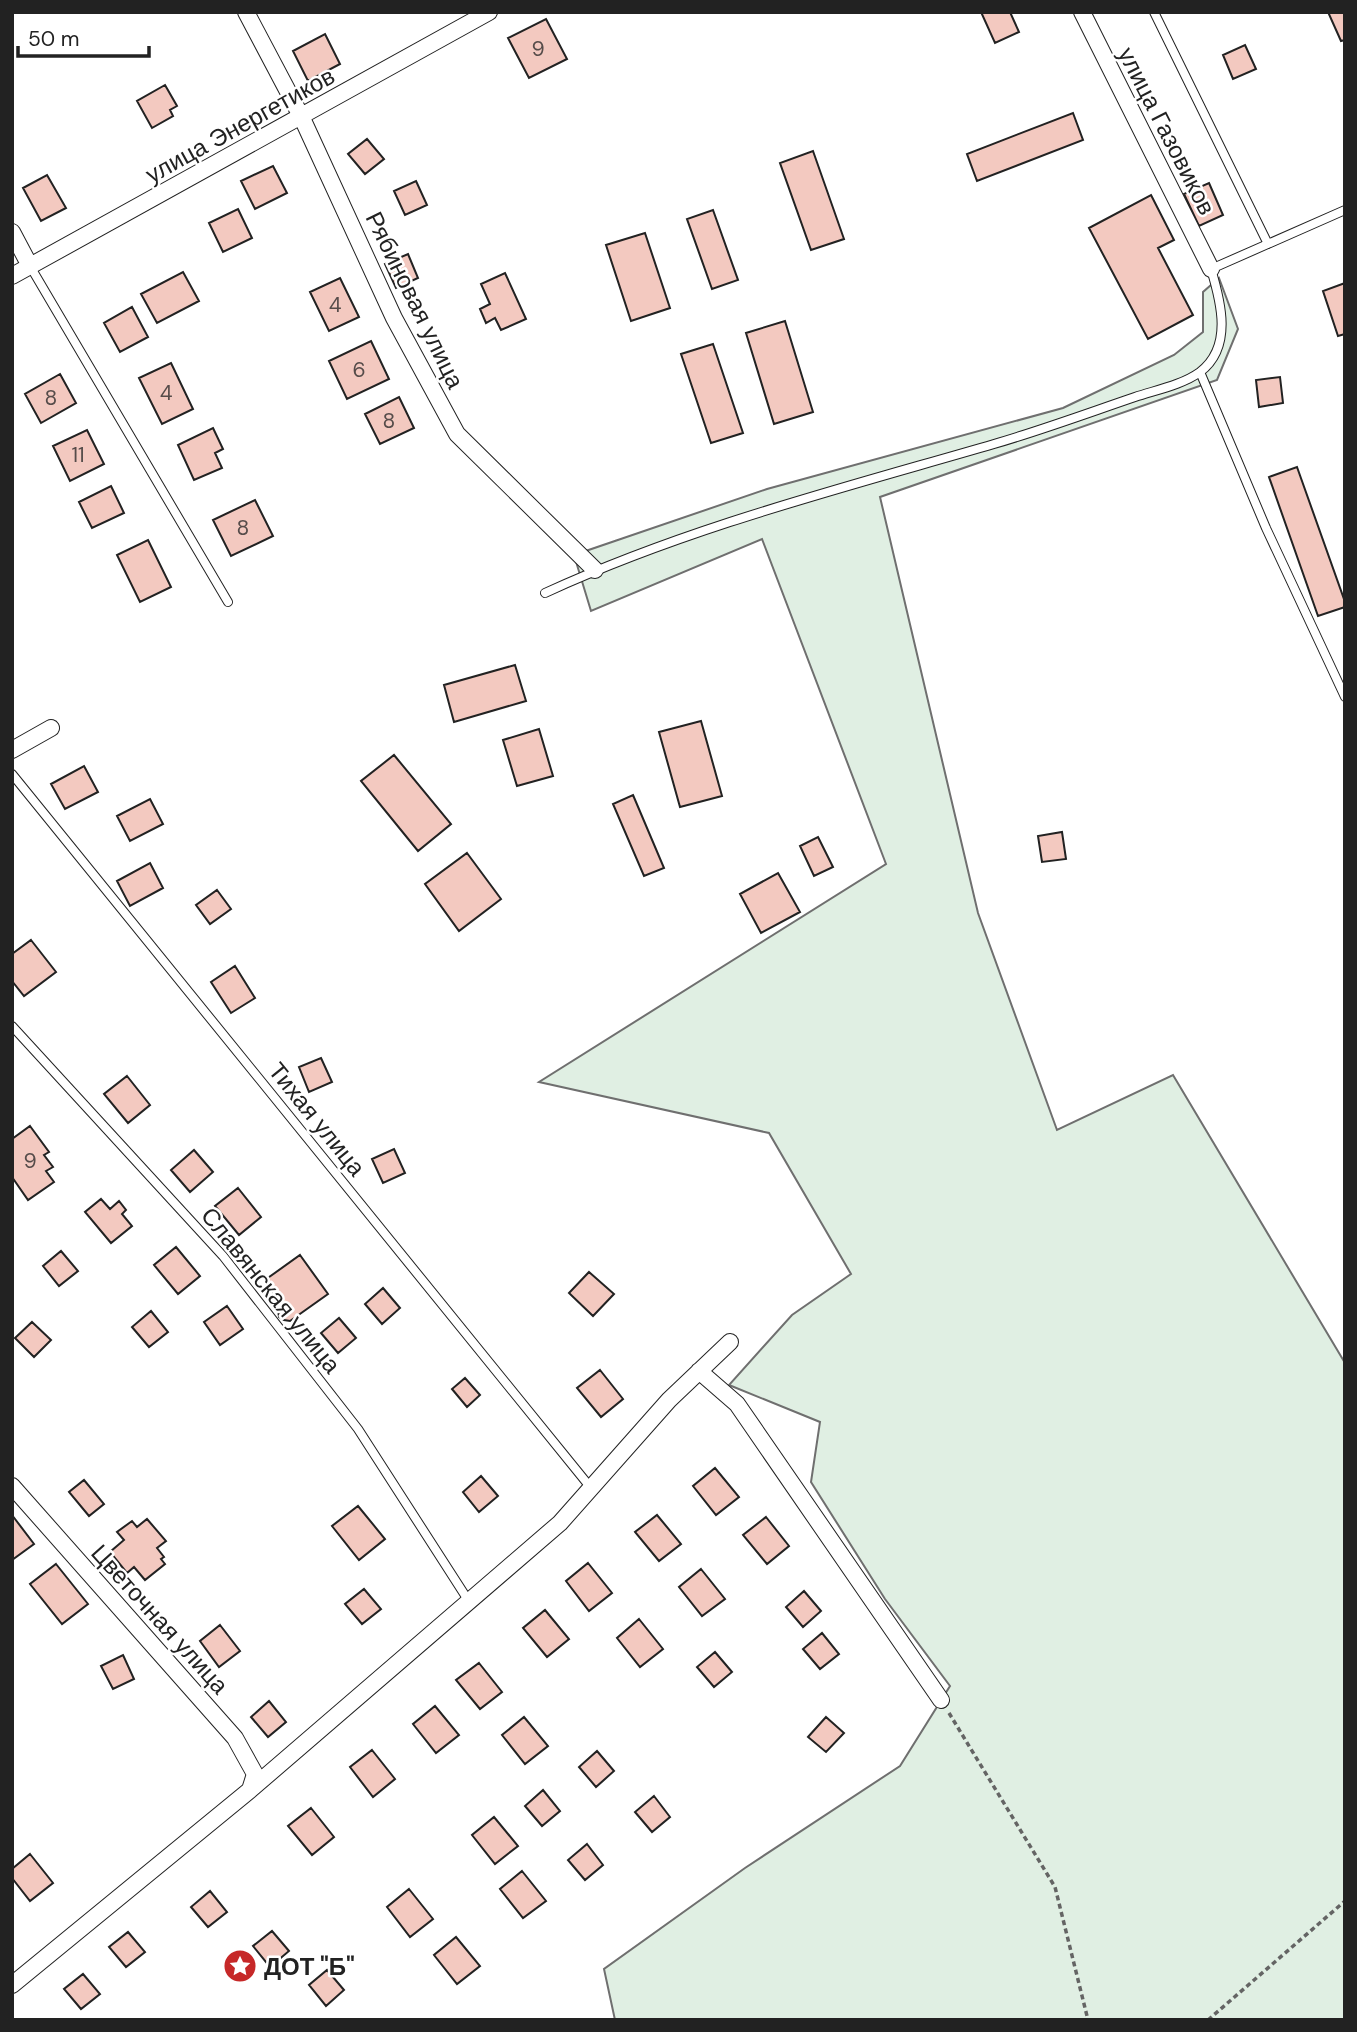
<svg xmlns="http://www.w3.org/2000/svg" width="1357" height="2032" font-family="'DM Sans',sans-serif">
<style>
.green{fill:#e0efe3;stroke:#6f6f6f;stroke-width:2}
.building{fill:#f3c9c0;stroke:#222;stroke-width:2}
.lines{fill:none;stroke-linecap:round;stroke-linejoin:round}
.service-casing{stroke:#222;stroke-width:10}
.minor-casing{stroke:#222;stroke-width:18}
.path{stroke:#646464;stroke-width:3.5;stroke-dasharray:5 3.5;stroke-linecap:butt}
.service{stroke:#fff;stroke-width:8}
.minor{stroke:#fff;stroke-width:16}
.labels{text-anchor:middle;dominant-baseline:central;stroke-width:5;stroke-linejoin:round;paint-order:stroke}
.number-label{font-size:21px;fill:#564c4a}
.street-label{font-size:24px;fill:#222;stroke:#fff}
.poi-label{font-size:24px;font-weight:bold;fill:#222;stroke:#fff;text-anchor:start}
</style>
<rect width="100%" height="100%" fill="#fff"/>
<path class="green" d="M1219 278 1238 329 1217 380 880 497 978 913 1057 1130 1173 1075 1345 1363V2020H615L604 1969 745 1868 900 1766 950 1686 885 1599 811 1482 820 1422 729 1385 792 1315 851 1274 769 1133 539 1082 886 864 762 539 591 611 574 555 767 489 1063 408 1174 355 1203 332V292Z"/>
<path class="building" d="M981 12H1010L1019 32 995 43Z
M1328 12H1345V40L1341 41Z
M546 19 567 59 529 78 508 38Z
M325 34 340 64 308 81 293 51Z
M1245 45 1256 69 1233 79 1223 55Z
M165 85 177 106 170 110 173 116 152 128 137 101Z
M1073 113 1083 140 977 181 967 154Z
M367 139 384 159 365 174 348 154Z
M813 151 844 239 811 250 780 163Z
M273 166 287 193 255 209 241 181Z
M47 175 66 208 41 221 23 188Z
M416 181 427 205 405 215 394 191Z
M1209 183 1223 215 1199 226 1184 194Z
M1151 195 1174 240 1158 248 1193 315 1148 339 1089 228Z
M238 209 252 238 223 252 209 223Z
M713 210 738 280 712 289 687 219Z
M645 233 670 308 631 321 606 245Z
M408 254 418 278 396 288 385 264Z
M183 272 199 301 157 323 141 294Z
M505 273 526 319 501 330 495 318 486 323 480 309 490 304 481 284Z
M340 278 359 317 329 331 310 292Z
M1345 283V334L1338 336 1323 291Z
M132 307 148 337 120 352 104 323Z
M785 321 813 412 774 424 746 333Z
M371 341 389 379 347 399 329 361Z
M713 344 743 433 711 443 681 354Z
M171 363 193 409 162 424 139 378Z
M60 374 76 403 41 423 25 394Z
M1280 377 1283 403 1259 407 1256 380Z
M399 397 414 428 380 444 365 414Z
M213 428 223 449 215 453 222 468 194 480 178 445Z
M87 430 104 464 70 481 53 446Z
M1297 467 1345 602V607L1318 616 1269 477Z
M111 486 124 513 92 528 79 502Z
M255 500 273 536 231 556 213 520Z
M148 540 171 587 140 602 117 555Z
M515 665 526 701 454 722 444 685Z
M701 721 722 796 680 807 659 732Z
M539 729 553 776 517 786 503 740Z
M394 755 451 824 418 851 361 781Z
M84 766 98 792 65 809 51 784Z
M633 795 664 868 644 876 613 804Z
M150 799 163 824 130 841 117 816Z
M1062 832 1066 859 1042 862 1038 836Z
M818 837 833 867 814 876 800 846Z
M467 853 501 899 459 931 425 884Z
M150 863 163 888 130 906 117 881Z
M778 873 800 912 761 933 740 894Z
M217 890 231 909 210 924 196 905Z
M31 940 56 972 24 996 12 981V954Z
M235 966 255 998 231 1013 211 982Z
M321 1058 332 1082 309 1092 299 1067Z
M127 1076 150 1105 128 1123 104 1094Z
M30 1126 49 1152 44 1155 53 1167 46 1171 54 1182 28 1200 12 1177V1139Z
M394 1149 405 1173 383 1183 372 1159Z
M194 1150 213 1172 190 1192 171 1170Z
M238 1188 261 1217 239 1235 215 1206Z
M101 1199 110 1209 119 1201 126 1210 122 1214 132 1226 111 1243 85 1212Z
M176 1247 200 1276 178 1294 154 1265Z
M61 1251 78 1271 59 1286 43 1266Z
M300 1255 328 1294 290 1321 284 1320 279 1317 278 1310 283 1307 265 1280Z
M589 1272 614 1294 593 1316 569 1293Z
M383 1288 400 1308 382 1324 365 1304Z
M227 1306 243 1329 220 1345 204 1322Z
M151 1311 168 1332 149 1347 132 1327Z
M339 1318 356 1338 338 1353 321 1333Z
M32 1322 51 1340 34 1357 15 1338Z
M600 1370 623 1399 601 1417 577 1388Z
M465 1378 480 1395 467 1407 452 1389Z
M715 1468 739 1497 716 1515 693 1486Z
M481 1476 498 1496 479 1512 463 1492Z
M84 1480 104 1504 89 1516 69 1492Z
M358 1506 385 1539 359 1560 332 1526Z
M12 1515 34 1544 12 1560Z
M657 1515 681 1544 659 1561 635 1532Z
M766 1517 789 1546 767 1564 743 1535Z
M147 1519 166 1541 157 1548 164 1557 161 1559 165 1564 145 1580 134 1567 127 1573 110 1552 124 1540 117 1532 132 1521 137 1527Z
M588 1563 612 1593 589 1611 566 1581Z
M56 1564 88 1604 62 1624 30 1584Z
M701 1569 725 1599 702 1616 679 1587Z
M364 1589 381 1609 362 1624 345 1604Z
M804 1591 821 1611 803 1627 786 1607Z
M545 1610 569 1639 547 1657 523 1628Z
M639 1619 663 1649 640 1667 617 1638Z
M220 1625 240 1651 219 1667 200 1641Z
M822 1633 839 1654 820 1669 803 1649Z
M715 1652 732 1672 714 1687 697 1667Z
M123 1655 134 1679 113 1689 101 1666Z
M479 1663 502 1692 480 1709 456 1680Z
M269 1701 286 1722 268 1737 251 1717Z
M435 1706 459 1735 436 1753 413 1724Z
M524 1717 548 1746 525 1764 502 1735Z
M826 1717 844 1733 826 1752 808 1737Z
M372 1750 395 1779 373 1797 350 1767Z
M597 1751 614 1771 596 1787 579 1767Z
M543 1790 560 1811 542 1826 525 1806Z
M654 1796 670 1817 652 1832 635 1812Z
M311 1808 334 1837 312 1855 288 1826Z
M494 1817 518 1846 495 1864 472 1835Z
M587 1844 603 1865 585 1880 568 1860Z
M30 1854 53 1883 30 1901 12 1878V1869Z
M522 1871 546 1901 523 1918 500 1889Z
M409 1889 433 1919 410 1937 387 1907Z
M210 1891 227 1912 208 1927 191 1907Z
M272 1931 289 1951 270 1967 253 1946Z
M128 1932 145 1952 126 1967 109 1947Z
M456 1937 480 1966 457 1984 434 1955Z
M327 1970 344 1990 326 2006 309 1985Z
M83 1974 100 1994 81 2009 64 1989Z"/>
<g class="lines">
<defs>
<path id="service" d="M1154 12 1268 244
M30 266 228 602
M1200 372 1266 528 1345 697
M545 593C689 527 843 488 994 444 1042 430 1088 413 1135 397 1156 390 1182 385 1200 372 1233 347 1221 302 1211 269L1345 210
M12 774 591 1488
M12 1026 223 1256 358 1429 470 1603"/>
<path id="minor" d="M246 12 302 118 394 318 457 434 595 570
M1082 12 1211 269
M12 232 30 266
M12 276 489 12
M12 750 51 728
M699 1371 737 1404 941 1700
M12 1486 235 1738 255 1774 250 1790
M12 1985 250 1790 560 1523 669 1400 730 1342"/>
</defs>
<use href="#service" class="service-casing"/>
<use href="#minor" class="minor-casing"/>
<path class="path" d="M949 1713 1055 1887 1088 2020
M1208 2020 1345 1901"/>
<use href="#service" class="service"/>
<use href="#minor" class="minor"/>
</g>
<defs>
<symbol id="sight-disc" viewBox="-11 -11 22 22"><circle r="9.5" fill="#c62828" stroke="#fff"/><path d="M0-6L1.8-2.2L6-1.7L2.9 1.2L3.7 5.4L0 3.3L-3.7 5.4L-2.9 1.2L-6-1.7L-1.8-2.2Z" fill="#fff"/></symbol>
</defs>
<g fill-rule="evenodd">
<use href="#sight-disc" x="221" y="1947" width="38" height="38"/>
</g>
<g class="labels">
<g class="number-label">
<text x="538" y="49">9</text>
<text x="335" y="305">4</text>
<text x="359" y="370">6</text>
<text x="166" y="393">4</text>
<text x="51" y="398">8</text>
<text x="389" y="421">8</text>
<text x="78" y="455">11</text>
<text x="243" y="528">8</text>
<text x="30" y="1161">9</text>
</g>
<g class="street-label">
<text transform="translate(240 125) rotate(-29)">улица Энергетиков</text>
<text transform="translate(1167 131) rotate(63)">улица Газовиков</text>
<text transform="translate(415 300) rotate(64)">Рябиновая улица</text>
<text transform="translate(317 1119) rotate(51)">Тихая улица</text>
<text transform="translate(271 1290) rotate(51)">Славянская улица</text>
<text transform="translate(160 1619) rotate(48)">Цветочная улица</text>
</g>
<g class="poi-label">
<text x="264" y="1966">ДОТ "Б"</text>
</g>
</g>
<rect width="1357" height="2032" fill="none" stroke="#222222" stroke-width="28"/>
<path d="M18 46v10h131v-10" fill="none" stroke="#222222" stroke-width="3.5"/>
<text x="28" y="46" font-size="21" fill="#222222" stroke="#ffffff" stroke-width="5" paint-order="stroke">50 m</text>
</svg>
